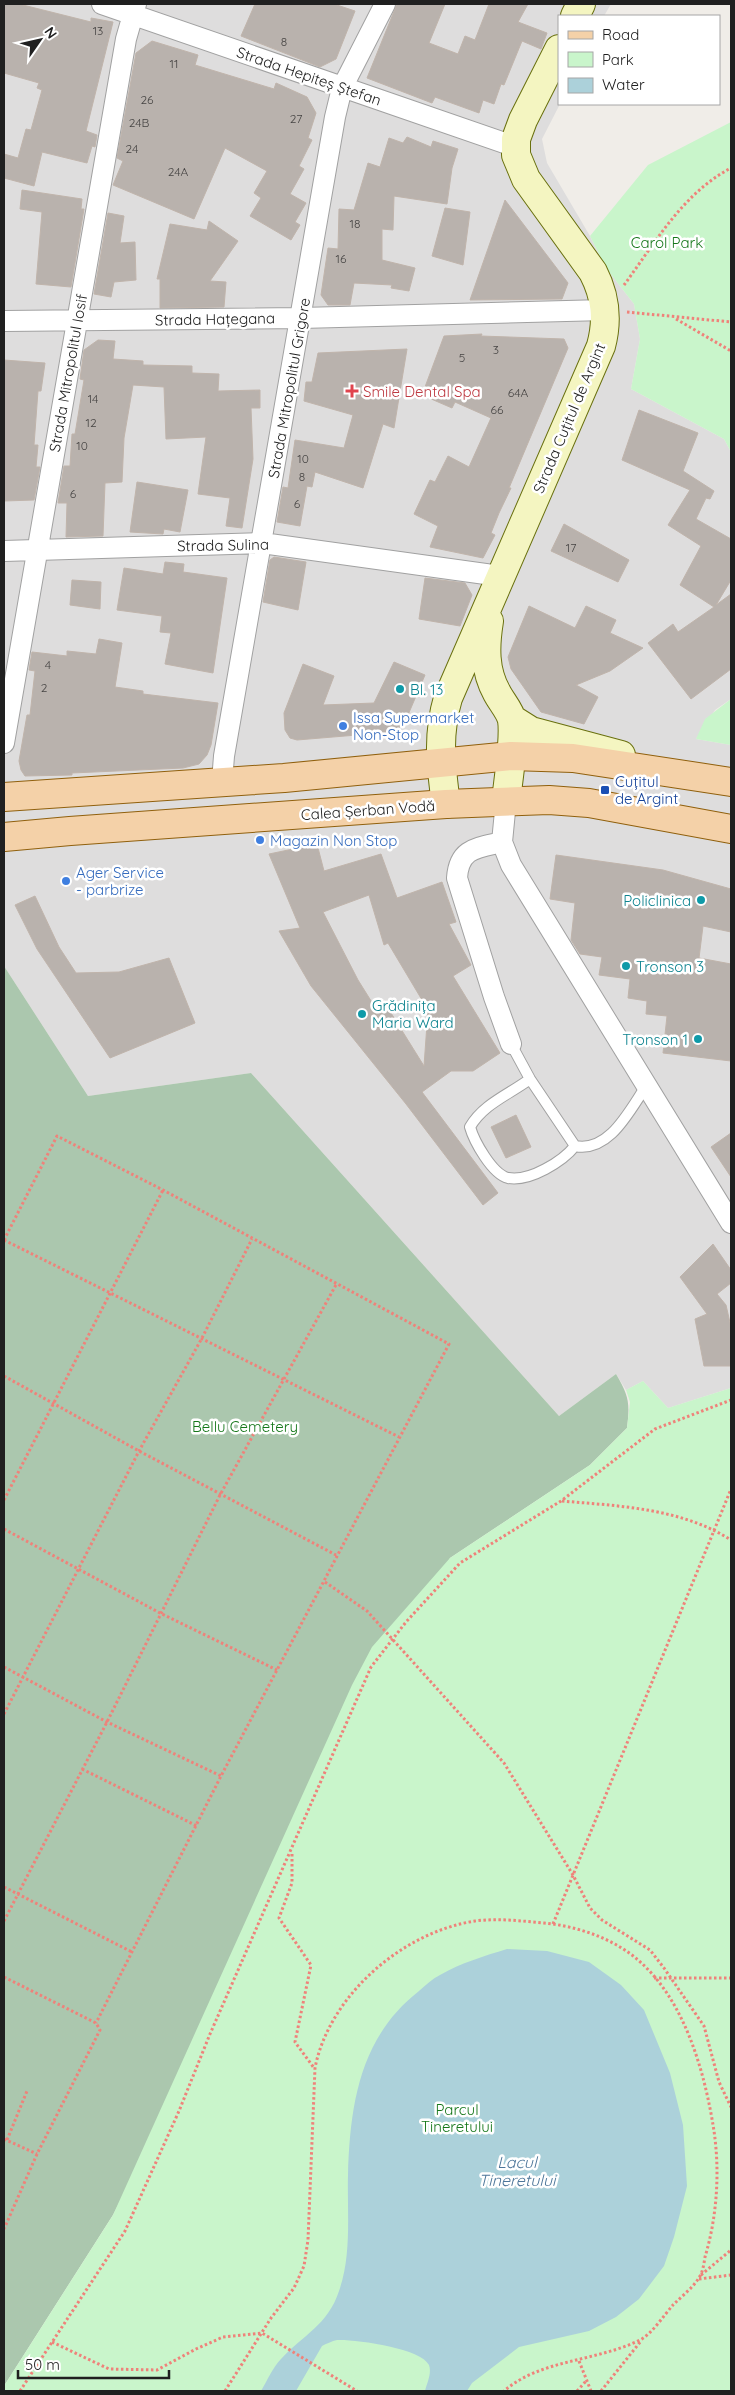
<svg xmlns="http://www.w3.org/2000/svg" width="735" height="2395" font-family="Quicksand,sans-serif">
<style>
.residential{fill:#dedddd}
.cemetery{fill:#abc7ae}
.park{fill:#c9f5cb}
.water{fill:#acd1da}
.building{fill:#b9b2ad;stroke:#c0b4ab;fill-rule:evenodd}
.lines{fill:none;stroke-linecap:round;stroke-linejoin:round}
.lane-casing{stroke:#a1a1a1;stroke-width:12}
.street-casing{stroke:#a1a1a1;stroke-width:22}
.secondary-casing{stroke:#69700e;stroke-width:30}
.primary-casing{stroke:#90600d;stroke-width:30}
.path{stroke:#ef827a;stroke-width:3;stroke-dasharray:2.5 2.5;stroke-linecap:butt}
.lane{stroke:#fff;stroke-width:10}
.street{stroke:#fff;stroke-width:20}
.secondary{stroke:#f4f5c1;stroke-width:28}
.primary{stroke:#f4d1a8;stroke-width:28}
.health-dot{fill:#e0444e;stroke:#fff;stroke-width:2}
.culture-dot{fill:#0f9aa8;stroke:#fff;stroke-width:2}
.shop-dot{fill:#3f7fe0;stroke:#fff;stroke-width:2}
.transit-dot{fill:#1a4fb4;stroke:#fff;stroke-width:2}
.labels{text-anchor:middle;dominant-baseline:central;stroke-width:5;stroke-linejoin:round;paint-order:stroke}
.number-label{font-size:12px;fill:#464443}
.street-label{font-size:15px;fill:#202020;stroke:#fff}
.park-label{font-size:15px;fill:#15771a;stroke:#fff}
.health-label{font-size:15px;fill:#be3a42;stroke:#fff;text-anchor:start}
.culture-label{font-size:15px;fill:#0d838f;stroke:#fff;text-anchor:start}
.shop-label{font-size:15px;fill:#366cbe;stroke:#fff;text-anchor:start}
.transit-label{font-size:15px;fill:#164399;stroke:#fff;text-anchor:start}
.water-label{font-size:16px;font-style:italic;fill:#4d769a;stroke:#fff}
</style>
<rect width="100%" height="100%" fill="#f0ede8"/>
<path class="residential" d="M4 4H611L604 16H559L560 104 542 139 547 163 590 236 606 268 634 304 640 339 631 389 724 439 731 452V699L715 710 696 739 731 745V1388L668 1408 643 1381 626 1390 616 1374 559 1416 251 1073 88 1096 4 966Z"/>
<path class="cemetery" d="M4 966 88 1096 251 1073 559 1416 616 1374C629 1396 630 1403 627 1428L590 1465 450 1558 113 2215 4 2386Z"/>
<path class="park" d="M731 122V452L724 439 631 389 640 339 634 304 606 268 590 236 648 165Z
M731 699V745L696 739 705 719Z
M643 1381 668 1408 731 1388V2391H4V2386L113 2215 352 1685 372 1647 450 1558 590 1465 627 1428 630 1402 626 1390Z"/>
<path class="water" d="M507 1949 547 1951 589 1962 621 1985 644 2010 670 2073 683 2125 687 2186 674 2237 664 2266 639 2299 616 2317 589 2331 519 2347 472 2383 467 2391H425C427 2383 432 2373 429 2365 421 2348 354 2339 337 2340 332 2341 326 2344 322 2346L296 2391H261C267 2381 273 2367 281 2359 303 2335 328 2325 339 2291 352 2254 347 2213 348 2175 350 2104 360 2037 419 1991 426 1985 432 1979 440 1975 461 1963 484 1956 507 1949Z"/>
<path class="building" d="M4 4H19L91 22V18L113 22 86 131 97 135 95 147 92 146 87 163 42 152 34 186 4 178V154L18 158 26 129 31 130 42 90 37 88 39 83 4 73Z
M255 4H334L355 11 336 59 320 67 241 36Z
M397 4H445L429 43 458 54 465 36 475 40 489 4H528L518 22 547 33 541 49 522 41 504 85 501 84 494 104 483 100 479 113 435 97 432 103 367 78Z
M152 41 198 55 195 65 274 89 276 83 307 97 316 113 308 138 312 140 299 166 304 169 290 194 306 203 295 222 300 225 291 240 250 216 261 198 254 193 267 171 225 148 194 219 113 185 123 161 117 158 136 53Z
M407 137 431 147 433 141 458 149 452 168 447 204 394 196 393 230 382 229V260L415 268 409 291 391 288 392 285 354 283 350 305H328L321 295 328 248 338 249 339 209 354 210 368 163 380 167 389 138 403 143Z
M22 190 82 199 81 209H84L71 287 36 284 42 212 20 209Z
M505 200 568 283 562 299 470 300Z
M445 208 470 212 463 265 432 256Z
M108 213 124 216 120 243 135 242 136 280 114 282 111 297 94 294Z
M209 221 238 241 210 281 226 282 224 307 160 308V279H157L170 224 207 230Z
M482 334 481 336 564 339 568 348 509 488H511L499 513 491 533 495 535 483 558 430 547 438 526 414 514 430 480 435 482 448 456 469 467 491 418 455 402 452 408 422 395 444 336Z
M98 340 115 341 113 359 143 361V365L192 366V373L219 374 218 391 260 390V408H251L253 459 242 528 226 526 230 498 198 494 206 437 166 439 164 387 133 385 124 438 122 482 105 483 103 536 66 537 67 503H58L64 466H70L72 434H75L84 380 80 379 84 350Z
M407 349 394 428 383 424 363 488 315 472 312 487 307 486 300 526 277 522 283 487 288 488 295 440 344 448 353 415 304 401 306 382H312L318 353Z
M4 360 45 363 41 391H38L34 445H38L36 467H40L34 500 4 501Z
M639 410 698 433 683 471 714 491 710 499 706 498 696 519 731 539V580L716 605 731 594V669L691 699 648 643 673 624 678 632 714 607 680 585 701 546 668 525 690 490 622 460Z
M137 482 188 490 180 532 164 529 163 534 130 532Z
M564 524 629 560 618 582 551 551Z
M274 557 306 562 298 610 263 602 270 560Z
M165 562 184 564 183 572 227 578 213 673 165 664 171 633 160 632 162 616 117 610 124 568 163 574Z
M425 578 465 583 472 595 460 626 419 619Z
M72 580 101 582 100 609 70 605Z
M529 606 575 628 586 606 616 620 610 633 643 648 610 671 576 685 598 697 584 724 541 712 511 669 508 657Z
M99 639 122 643 115 687 143 691V694L218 703 211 745 207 755 199 764 183 768 72 773V775L25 776 21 770 19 761 27 715H30L35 671 29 670 32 652 67 656V651L96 654Z
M394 662 425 675 405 722 400 727 393 732 297 740 290 738 285 730 284 713 303 664 334 676 323 705 374 703Z
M317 844 324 871 381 854 397 898 442 882 456 922 449 924 471 965 453 976 500 1053 473 1071H451L422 1092 498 1193 483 1205 406 1104 311 986 279 931 300 928 269 854ZM369 895 384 945 388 943 428 1010 424 1066 383 1000 373 1004 358 980 323 912Z
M556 855 663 870 731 889V932L703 926 699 958 731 964V1061L663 1053 667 1016 646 1014 647 1001 628 998 630 979 599 975 602 957 580 954 571 940 575 903 550 899Z
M35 896 59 947 76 973 119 972 169 958 195 1023 110 1058 37 949 15 905Z
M516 1115 531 1147 506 1158 491 1127Z
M731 1133V1177L711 1147Z
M713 1244 731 1270V1283L717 1294 726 1305 731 1327V1366H704L695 1319 707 1314 680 1277Z"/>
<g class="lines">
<defs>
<path id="lane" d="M511 1044 530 1079 575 1146C610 1153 630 1109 647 1085
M530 1079C510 1094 483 1104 470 1127 474 1141 492 1174 508 1178 530 1182 563 1161 575 1146"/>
<path id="street" d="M102 4 516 147
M4 321 301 318 605 310
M4 551 262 543 500 576
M4 743 126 39 136 4
M222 782 224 756 335 117 342 88 385 4
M506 801 502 842 511 865 731 1223
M502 842C477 848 459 848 457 878L494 997 511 1044"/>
<path id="secondary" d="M575 16 581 4
M489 621C485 646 484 670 497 693 501 701 510 711 512 720 515 739 508 781 506 801
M512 719 531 731 621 755
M446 804C441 767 437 735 448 698L601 346C608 320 606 297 593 272L526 179 516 155V139L523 120 559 49"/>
<path id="primary" d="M4 797 284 778 511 756 573 758 731 782
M4 837 70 831 446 804 549 800 589 803 731 829"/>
</defs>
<use href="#lane" class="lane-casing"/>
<use href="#street" class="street-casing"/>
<use href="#secondary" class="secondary-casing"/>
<use href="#primary" class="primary-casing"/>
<path class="path" d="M624 285C655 243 683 193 731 168
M627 312 731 322
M676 319 731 351
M4 1240 57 1136 163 1190 449 1344 221 1776 96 2023
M4 1240 399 1437
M4 1376 139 1451 336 1555
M4 1500 163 1190
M562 1501C619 1506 681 1508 731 1540
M4 1529 160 1613 277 1670
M325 1582 367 1611 504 1763 573 1875 590 1908 602 1920 650 1950 664 1968 704 2026 719 2082 731 2107
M4 1667 107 1722 221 1776
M4 1714 139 1451 202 1338 252 1239
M82 1769 197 1826
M292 1854V1883L279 1918 311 1965 295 2042 314 2068
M4 1887 132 1952
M4 1921 107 1722 220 1495 337 1283
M553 1924 731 1489
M4 1977 96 2023 100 2030 37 2154 4 2229
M654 1978H731
M4 2139 37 2154
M7 2140 27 2091
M701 2275 731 2250
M699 2279 731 2275
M52 2342 109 2369 157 2370 196 2349 223 2337 262 2333 357 2391
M579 2361 591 2391
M20 2391 125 2231 179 2111 210 2034 371 1667 406 1622 460 1563 561 1501 655 1429 731 1400
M225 2391 271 2318 294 2288 304 2266 308 2240 315 2068C329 1996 402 1932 475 1921 498 1918 521 1921 544 1923 576 1926 613 1938 638 1960 685 2000 705 2073 714 2131 720 2172 717 2217 705 2257 704 2263 703 2271 700 2276 694 2287 682 2296 673 2305 664 2315 652 2334 640 2340 595 2362 541 2359 504 2391
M577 2391 587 2380
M601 2391 641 2341"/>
<use href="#lane" class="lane"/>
<use href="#street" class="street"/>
<use href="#secondary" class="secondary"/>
<use href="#primary" class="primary"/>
</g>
<path class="health-dot" d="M349.5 383.5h5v5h5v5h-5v5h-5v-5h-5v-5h5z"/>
<g class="culture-dot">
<circle cx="400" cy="689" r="5"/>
<circle cx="701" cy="900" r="5"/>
<circle cx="626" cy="966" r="5"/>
<circle cx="362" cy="1014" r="5"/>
<circle cx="698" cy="1039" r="5"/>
</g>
<g class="shop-dot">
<circle cx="343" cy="726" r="5"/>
<circle cx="260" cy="840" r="5"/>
<circle cx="66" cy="881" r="5"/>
</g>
<rect class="transit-dot" x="600" y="785" width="10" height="10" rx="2.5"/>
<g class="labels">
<g class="number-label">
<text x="98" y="30">13</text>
<text x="284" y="41">8</text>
<text x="174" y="63">11</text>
<text x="147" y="99">26</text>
<text x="296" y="118">27</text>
<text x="139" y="122">24B</text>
<text x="132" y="148">24</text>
<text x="178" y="171">24A</text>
<text x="355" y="223">18</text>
<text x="341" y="258">16</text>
<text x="496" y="349">3</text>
<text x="462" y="357">5</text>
<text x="518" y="392">64A</text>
<text x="93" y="398">14</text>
<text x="497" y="409">66</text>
<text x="91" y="422">12</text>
<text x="82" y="445">10</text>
<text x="303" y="458">10</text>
<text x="302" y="476">8</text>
<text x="73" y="493">6</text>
<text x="297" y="503">6</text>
<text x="571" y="547">17</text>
<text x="48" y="664">4</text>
<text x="44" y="687">2</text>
</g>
<g class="street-label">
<text transform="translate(309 76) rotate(19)">Strada Hepiteș Ștefan</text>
<text transform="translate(215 319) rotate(-1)">Strada Hațegana</text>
<text transform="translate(68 373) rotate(-80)">Strada Mitropolitul Iosif</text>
<text transform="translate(289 388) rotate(-80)">Strada Mitropolitul Grigore</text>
<text transform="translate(569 418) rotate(-67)">Strada Cuțitul de Argint</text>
<text transform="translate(223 545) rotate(-1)">Strada Sulina</text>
<text transform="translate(368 810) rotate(-4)">Calea Șerban Vodă</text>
</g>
<g class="park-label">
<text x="667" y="242">Carol Park</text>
<text x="245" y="1426">Bellu Cemetery</text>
<text x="457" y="2109">Parcul<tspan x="457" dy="17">Tineretului</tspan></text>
</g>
<g class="health-label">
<text x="363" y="391">Smile Dental Spa</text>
</g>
<g class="culture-label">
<text x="410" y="689">Bl. 13</text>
<text x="691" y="900" text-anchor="end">Policlinica</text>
<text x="636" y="966">Tronson 3</text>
<text x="372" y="1005">Grădinița<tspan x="372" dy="17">Maria Ward</tspan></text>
<text x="688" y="1039" text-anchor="end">Tronson 1</text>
</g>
<g class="shop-label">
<text x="353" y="717">Issa Supermarket<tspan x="353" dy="17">Non-Stop</tspan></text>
<text x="270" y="840">Magazin Non Stop</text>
<text x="76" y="872">Ager Service<tspan x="76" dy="17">- parbrize</tspan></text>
</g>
<g class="transit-label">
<text x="615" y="781">Cuțitul<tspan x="615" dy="17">de Argint</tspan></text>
</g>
<g class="water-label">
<text x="517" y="2162">Lacul<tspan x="517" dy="18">Tineretului</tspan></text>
</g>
</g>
<rect width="735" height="2395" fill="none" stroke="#202020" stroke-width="10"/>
<rect x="558" y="15" width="162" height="90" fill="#ffffff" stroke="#a6a6a6"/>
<rect x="568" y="31" width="25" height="8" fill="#f4d1a8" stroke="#a6a6a6"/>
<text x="602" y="40" font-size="15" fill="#202020">Road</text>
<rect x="568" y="52" width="25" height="15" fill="#c9f5cb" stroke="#a6a6a6"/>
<text x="602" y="65" font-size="15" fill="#202020">Park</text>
<rect x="568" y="78" width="25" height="15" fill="#acd1da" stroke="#a6a6a6"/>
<text x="602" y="90" font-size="15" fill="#202020">Water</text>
<g transform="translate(40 40) rotate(56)" stroke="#ffffff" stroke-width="4" paint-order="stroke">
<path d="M0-4L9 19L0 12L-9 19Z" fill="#202020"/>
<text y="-8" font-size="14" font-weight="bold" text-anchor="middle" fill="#202020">N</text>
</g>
<path d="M18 2370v8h151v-8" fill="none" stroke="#202020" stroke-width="2.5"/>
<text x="25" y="2370" font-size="15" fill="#202020" stroke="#ffffff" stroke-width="4" paint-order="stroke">50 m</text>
</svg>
